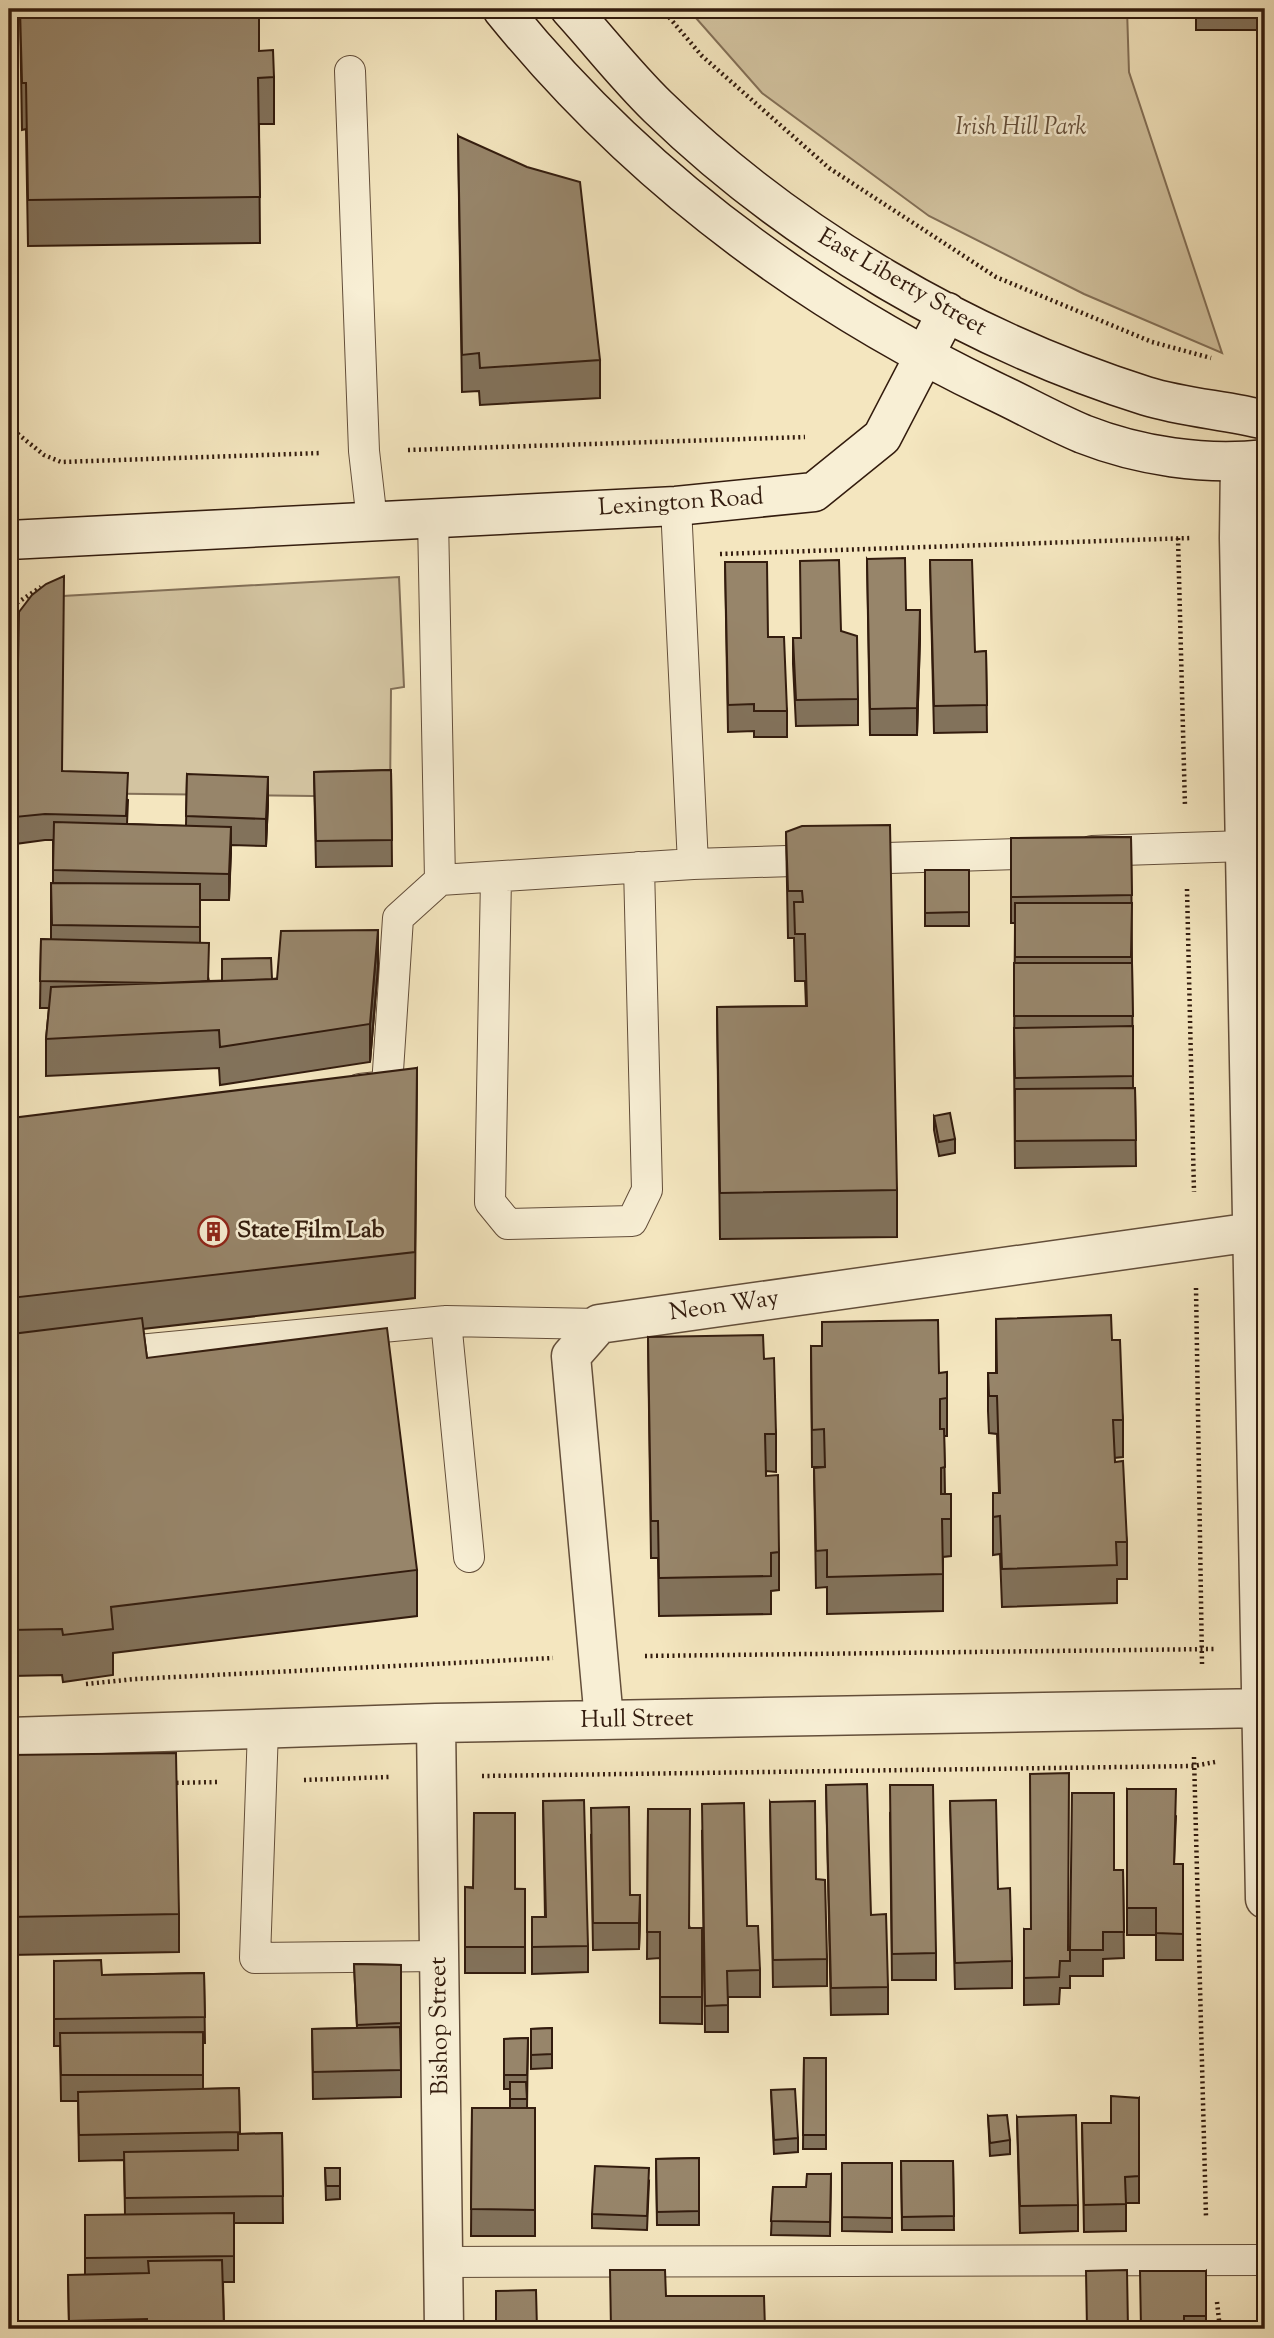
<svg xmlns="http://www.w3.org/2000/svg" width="1274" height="2338" font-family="'Sorts Mill Goudy',serif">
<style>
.green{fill:#d3c4a1;stroke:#837058;stroke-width:2}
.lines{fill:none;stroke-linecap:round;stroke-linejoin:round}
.service-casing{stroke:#634e3a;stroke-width:32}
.minor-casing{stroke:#634e3a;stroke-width:41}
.secondary-casing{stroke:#331c0e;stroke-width:41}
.path{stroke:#331c0e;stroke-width:4.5;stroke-dasharray:2 3.5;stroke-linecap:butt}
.service{stroke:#f8efd5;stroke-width:30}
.minor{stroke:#f8efd5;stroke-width:38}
.secondary{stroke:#f8efd5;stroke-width:38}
.wall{fill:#82725b;stroke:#331c0e;stroke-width:2}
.shaded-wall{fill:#6a5d4a;stroke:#331c0e;stroke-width:2}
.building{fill:#97856a;stroke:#331c0e;stroke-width:2}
.labels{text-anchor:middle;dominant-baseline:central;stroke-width:5;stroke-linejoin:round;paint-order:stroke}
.park-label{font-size:24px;font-style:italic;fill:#634e3a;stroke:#f8efd5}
.street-label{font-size:24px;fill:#331c0e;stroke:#f8efd5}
.poi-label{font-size:24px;font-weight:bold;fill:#331c0e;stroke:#f8efd5;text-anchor:start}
</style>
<rect width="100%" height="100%" fill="#f4e6bf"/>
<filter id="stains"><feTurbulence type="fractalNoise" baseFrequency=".00286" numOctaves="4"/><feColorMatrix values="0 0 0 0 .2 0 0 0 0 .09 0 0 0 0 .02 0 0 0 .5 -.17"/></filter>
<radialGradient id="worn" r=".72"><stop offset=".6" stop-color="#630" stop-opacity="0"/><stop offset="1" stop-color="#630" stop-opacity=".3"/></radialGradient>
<path class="green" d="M688 9H1127L1129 72 1222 353 1084 294 929 216 762 93Z
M399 577 404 687 391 689 390 797 61 793 63 596Z"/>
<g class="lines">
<defs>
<path id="service" d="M350 71 364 451 372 521
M676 506 693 864 1049 853
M433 518 440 880 693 864
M1092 851 1245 846
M496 877 490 1202 508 1224 632 1221 647 1190 639 867
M360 1089 387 1086 398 918 440 880
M446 1321 469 1557
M107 1353 446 1321 599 1324
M263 1729 255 1958 439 1956
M444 2262 1265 2260"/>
<path id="minor" d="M1240 462 1239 538 1265 1899
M604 1720 571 1356 599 1324 1253 1232
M436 1723 444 2329
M9 1737 436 1723 1265 1708"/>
<path id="secondary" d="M502 9C636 175 801 298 992 390 1022 404 1052 421 1083 434 1139 456 1205 466 1265 459
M570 9C599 41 627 77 658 107 792 237 969 340 1146 396 1185 408 1226 410 1265 420
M9 540 676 506 814 492 882 437 947 312"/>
</defs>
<use href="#service" class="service-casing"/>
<use href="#minor" class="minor-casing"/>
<use href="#secondary" class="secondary-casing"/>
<path class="path" d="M662 9 702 56 829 168 996 277 1152 342 1211 358
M9 421 13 430V493
M9 433 13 430 44 455 61 462 322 453
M408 450 805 437
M1178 538 1185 807
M720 554 1191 538
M17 603 41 587
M9 613 17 603 16 586
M1187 889 1194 1192
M1196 1288 1202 1664
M645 1656 1214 1649
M86 1684 135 1679 553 1658
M1194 1757 1206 2217
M482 1776 1194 1766 1215 1762
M304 1780 389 1777
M171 1783 218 1782
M1217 2302 1220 2329"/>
<use href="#service" class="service"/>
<use href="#minor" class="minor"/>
<use href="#secondary" class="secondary"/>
</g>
<path class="wall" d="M20 9H259V51L274 77V124H259L260 243 28 246 26 129 22 130Z
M1196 9H1265V30H1196Z
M458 136 600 360V398L480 405 479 391 462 392Z
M867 559 906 610 920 637 917 735H870Z
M930 560 975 652 986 651 987 732 934 733Z
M725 562 768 637 787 711V737H754V731L728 732Z
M841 631 858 699V725L796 726 793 664V638H801Z
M391 770 392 866 316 867 314 772Z
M62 771 128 800 127 824 186 826 187 774 268 803 266 846 231 845 229 900H200V943L209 981 272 979 378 967 370 1062 220 1085 219 1068 46 1076V1039L49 1008H40L41 939 51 940V883H53V840H45L15 844V817Z
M786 832 897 1190V1237L720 1239 717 1007 806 1006 805 981H795L794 938H788Z
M1131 837 1132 963 1133 1088H1135L1136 1166 1015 1168 1014 1054 1015 923H1011V838Z
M925 870H969V926H925Z
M417 1068 415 1298 143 1329 147 1358 417 1570V1616L113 1653V1675L63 1682 62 1675 11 1676V1298Z
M934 1116 955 1139V1153L939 1156 934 1130Z
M996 1319 1112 1340 1123 1420V1457L1114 1458 1127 1542V1579H1117V1603L1002 1607 1000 1554 993 1555V1493H999L997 1434 989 1433 988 1411V1373H996Z
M648 1337 764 1359 776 1434V1472L766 1471V1476L779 1552V1590L771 1591V1614L659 1616 658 1558H651Z
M811 1346 939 1373 947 1398V1436H944L945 1494 951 1519V1556L943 1557V1611L827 1614V1587L816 1588 814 1468 824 1467H812Z
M9 1755 179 1914V1952L9 1955Z
M826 1785 871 1915 888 1987V2014L831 2015Z
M1127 1789 1176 1816 1174 1864H1183V1960H1156V1935H1127Z
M543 1801 588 1946V1972L532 1974V1917H545Z
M950 1801 998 1889 1012 1961V1988L955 1989Z
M770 1802 816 1879 827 1959V1986L773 1987Z
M648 1809 690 1928H702V2024L660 2023V1958L647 1959Z
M890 1812 936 1953V1980H892Z
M702 1830 747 1926 760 1970V1997H728V2032H705Z
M591 1834 640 1921 639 1949 593 1950Z
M1114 1870H1123L1124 1958 1103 1959V1976H1070V1988H1060L1059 2004 1024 2005V1929L1070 1950Z
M465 1887 525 1889V1973H465Z
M54 1961 102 1975 204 1973 205 2043H203V2089L239 2088 240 2134 282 2133 283 2223H234V2282H223L224 2329H61L69 2328 68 2275H85V2215H125L124 2160 79 2161 78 2101H61L60 2046H54Z
M354 1964 401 1965V2097L313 2099 312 2029 357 2028Z
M552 2028V2068L531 2069V2029Z
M528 2038 527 2108H535V2236H471L472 2108H510V2089H504V2039Z
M804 2058H826V2149H803Z
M771 2090 798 2138V2152L774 2154Z
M1139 2098V2203H1126V2231L1084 2232 1082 2123H1111Z
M988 2116 1010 2140V2154L990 2156Z
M1017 2117 1078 2205V2231L1020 2233Z
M699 2158V2225H657L656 2159Z
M901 2161H953L954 2230H902Z
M842 2163H892V2232L842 2231Z
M325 2168H340V2199L326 2200Z
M831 2174 830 2236 771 2235 773 2187H806Z
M649 2181 647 2230 592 2228V2214Z
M1206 2271V2329H1141Z"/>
<path class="shaded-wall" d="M920 610V637L917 735V708Z
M268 777V803L266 846V819Z
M231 827V853L229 900V874Z
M378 930V967L370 1062V1024Z
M640 1895V1921L639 1949V1923Z"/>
<path class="building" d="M20 9H259V51L273 50 274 77 258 78 260 197 28 200 26 83H22Z
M458 136 527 167 580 182 600 360 480 368 479 353 462 355Z
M905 558 906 610H920L917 708 870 709 867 559Z
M839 560 841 631 857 636 858 699 796 700 793 638H801L800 561Z
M930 560H972L975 652 986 651 987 705 934 706Z
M725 562H767L768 637H784L787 711H754V704L728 705Z
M64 576 62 771 128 773 126 816 45 814 15 817 19 612 32 595 46 584Z
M391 770 392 840 316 841 314 772Z
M187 774 268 777 266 819 186 816Z
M54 822 231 827 229 874 53 870Z
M890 825 897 1190 720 1193 717 1007 807 1006 805 934H795L794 902H803L802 891H788L786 832 802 826Z
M1131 837 1132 895 1011 897V838Z
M925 870H969V912L925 913Z
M51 883 200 884V927L52 925Z
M1015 903H1132L1131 957H1015Z
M378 930 370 1024 220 1047 219 1030 46 1039 51 987 277 979 281 931Z
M41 939 209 943 208 981 160 983 40 981Z
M271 958 272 979 222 981V959Z
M1014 963H1132L1133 1016H1014Z
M1133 1026V1076L1015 1078 1014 1028Z
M417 1068 415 1252 11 1298 12 1118Z
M1135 1088 1136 1140 1015 1141V1089Z
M950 1113 955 1139 939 1142 934 1116Z
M1111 1315 1112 1340H1120L1123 1420H1113L1115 1462 1123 1461 1127 1542H1116L1117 1565 1002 1569 1000 1516 993 1517V1493H1000L997 1396H989L988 1373H997L996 1319Z
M142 1318 147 1358 387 1328 417 1570 111 1607 113 1629 63 1635 62 1629 11 1630 12 1334Z
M938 1320 939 1373 947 1372V1398L940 1399V1429H944L945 1467 941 1468V1494H951V1519H942L943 1574 827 1577V1550L816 1551 814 1468 825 1467 824 1429 812 1430 811 1346H822V1322Z
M763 1335 764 1359 774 1358 776 1434H765L766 1476 778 1475 779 1552 771 1553V1576L659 1578 658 1521H651L648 1337Z
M176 1753 179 1914 9 1917V1755Z
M1069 1773 1068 1950H1070L1072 1793H1114V1870H1123L1124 1932H1103V1950H1070V1961H1060L1059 1977 1024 1978V1929H1031L1030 1774Z
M867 1784 871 1915 886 1914 888 1987 831 1988 826 1785Z
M890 1785H933L936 1953 892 1954Z
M1127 1789H1176L1174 1864H1183V1934L1156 1933V1908H1127Z
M584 1800 588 1946 532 1947V1917H546L543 1801Z
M996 1800 998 1889 1010 1888 1012 1961 955 1963 950 1801Z
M815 1801 816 1879 825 1880 827 1959 773 1960 770 1802Z
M744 1803 747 1926H758L760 1970 727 1971 728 2005 705 2006 702 1804Z
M629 1807 630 1895H640L639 1923H593L591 1808Z
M648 1809H690L689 1928H702V1997H660V1932H647Z
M474 1813H515V1889H525V1947H465V1887L473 1888Z
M101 1960 102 1975 204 1973 205 2017 54 2019V1961Z
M354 1964 401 1965V2023L357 2025Z
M400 2027 401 2070 313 2072 312 2029Z
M552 2028V2054L531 2055V2029Z
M203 2032V2075H61L60 2033Z
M528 2038 527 2075H504V2039Z
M804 2058H826V2135H803Z
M510 2082H526L527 2099H510Z
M239 2088 240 2132 79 2135 78 2092Z
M795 2089 798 2138 774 2140 771 2090Z
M1111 2096 1139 2098V2176L1125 2177 1126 2204 1084 2205 1082 2123H1111Z
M472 2108H535V2210L471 2209Z
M1007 2115 1010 2140 990 2143 988 2116Z
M1076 2115 1078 2205 1020 2206 1017 2117Z
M282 2133 283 2196 125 2198 124 2152 238 2150V2134Z
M699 2158V2211L657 2212 656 2159Z
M901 2161H953L954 2216 902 2217Z
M842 2163H892V2218L842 2217Z
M595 2166 649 2168 647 2216 592 2214Z
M325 2168H340V2186H326Z
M807 2174H831L830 2222 771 2221 773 2187H806Z
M234 2213V2256L85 2258V2215Z
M222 2260 224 2327 147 2329V2319L69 2321 68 2275 149 2273 148 2261Z
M610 2270H665L666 2296H764L765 2329H611Z
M1127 2270 1128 2329H1087L1086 2271Z
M1140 2271H1206V2316H1184V2329H1141Z
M536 2290 537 2329H496V2291Z
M61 2328 215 2329H61Z"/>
<defs>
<symbol id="building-ring" viewBox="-11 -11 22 22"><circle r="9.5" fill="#f8efd5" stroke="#8f2418" stroke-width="1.5"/><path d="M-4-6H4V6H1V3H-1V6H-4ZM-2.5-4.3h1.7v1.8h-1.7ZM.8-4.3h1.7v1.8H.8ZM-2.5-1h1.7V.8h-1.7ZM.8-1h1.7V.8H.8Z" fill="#8f2418"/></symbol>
</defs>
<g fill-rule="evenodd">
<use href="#building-ring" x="196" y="1214" width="35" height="35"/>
</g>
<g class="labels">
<g class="park-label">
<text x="1021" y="128">Irish Hill Park</text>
</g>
<g class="street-label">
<text transform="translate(902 283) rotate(30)">East Liberty Street</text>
<text transform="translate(681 503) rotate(-4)">Lexington Road</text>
<text transform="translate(724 1306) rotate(-8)">Neon Way</text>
<text transform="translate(637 1720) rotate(-1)">Hull Street</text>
<text transform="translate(440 2026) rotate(-91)">Bishop Street</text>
</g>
<g class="poi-label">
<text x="237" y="1231">State Film Lab</text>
</g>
</g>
<rect width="1274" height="2338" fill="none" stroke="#f4e6bf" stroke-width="35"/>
<rect x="10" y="10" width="1253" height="2317" fill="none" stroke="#331c0e" stroke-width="3.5"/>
<rect x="18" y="18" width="1239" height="2303" fill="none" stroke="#331c0e" stroke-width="2"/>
<rect width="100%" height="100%" filter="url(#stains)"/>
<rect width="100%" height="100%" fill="url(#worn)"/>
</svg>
